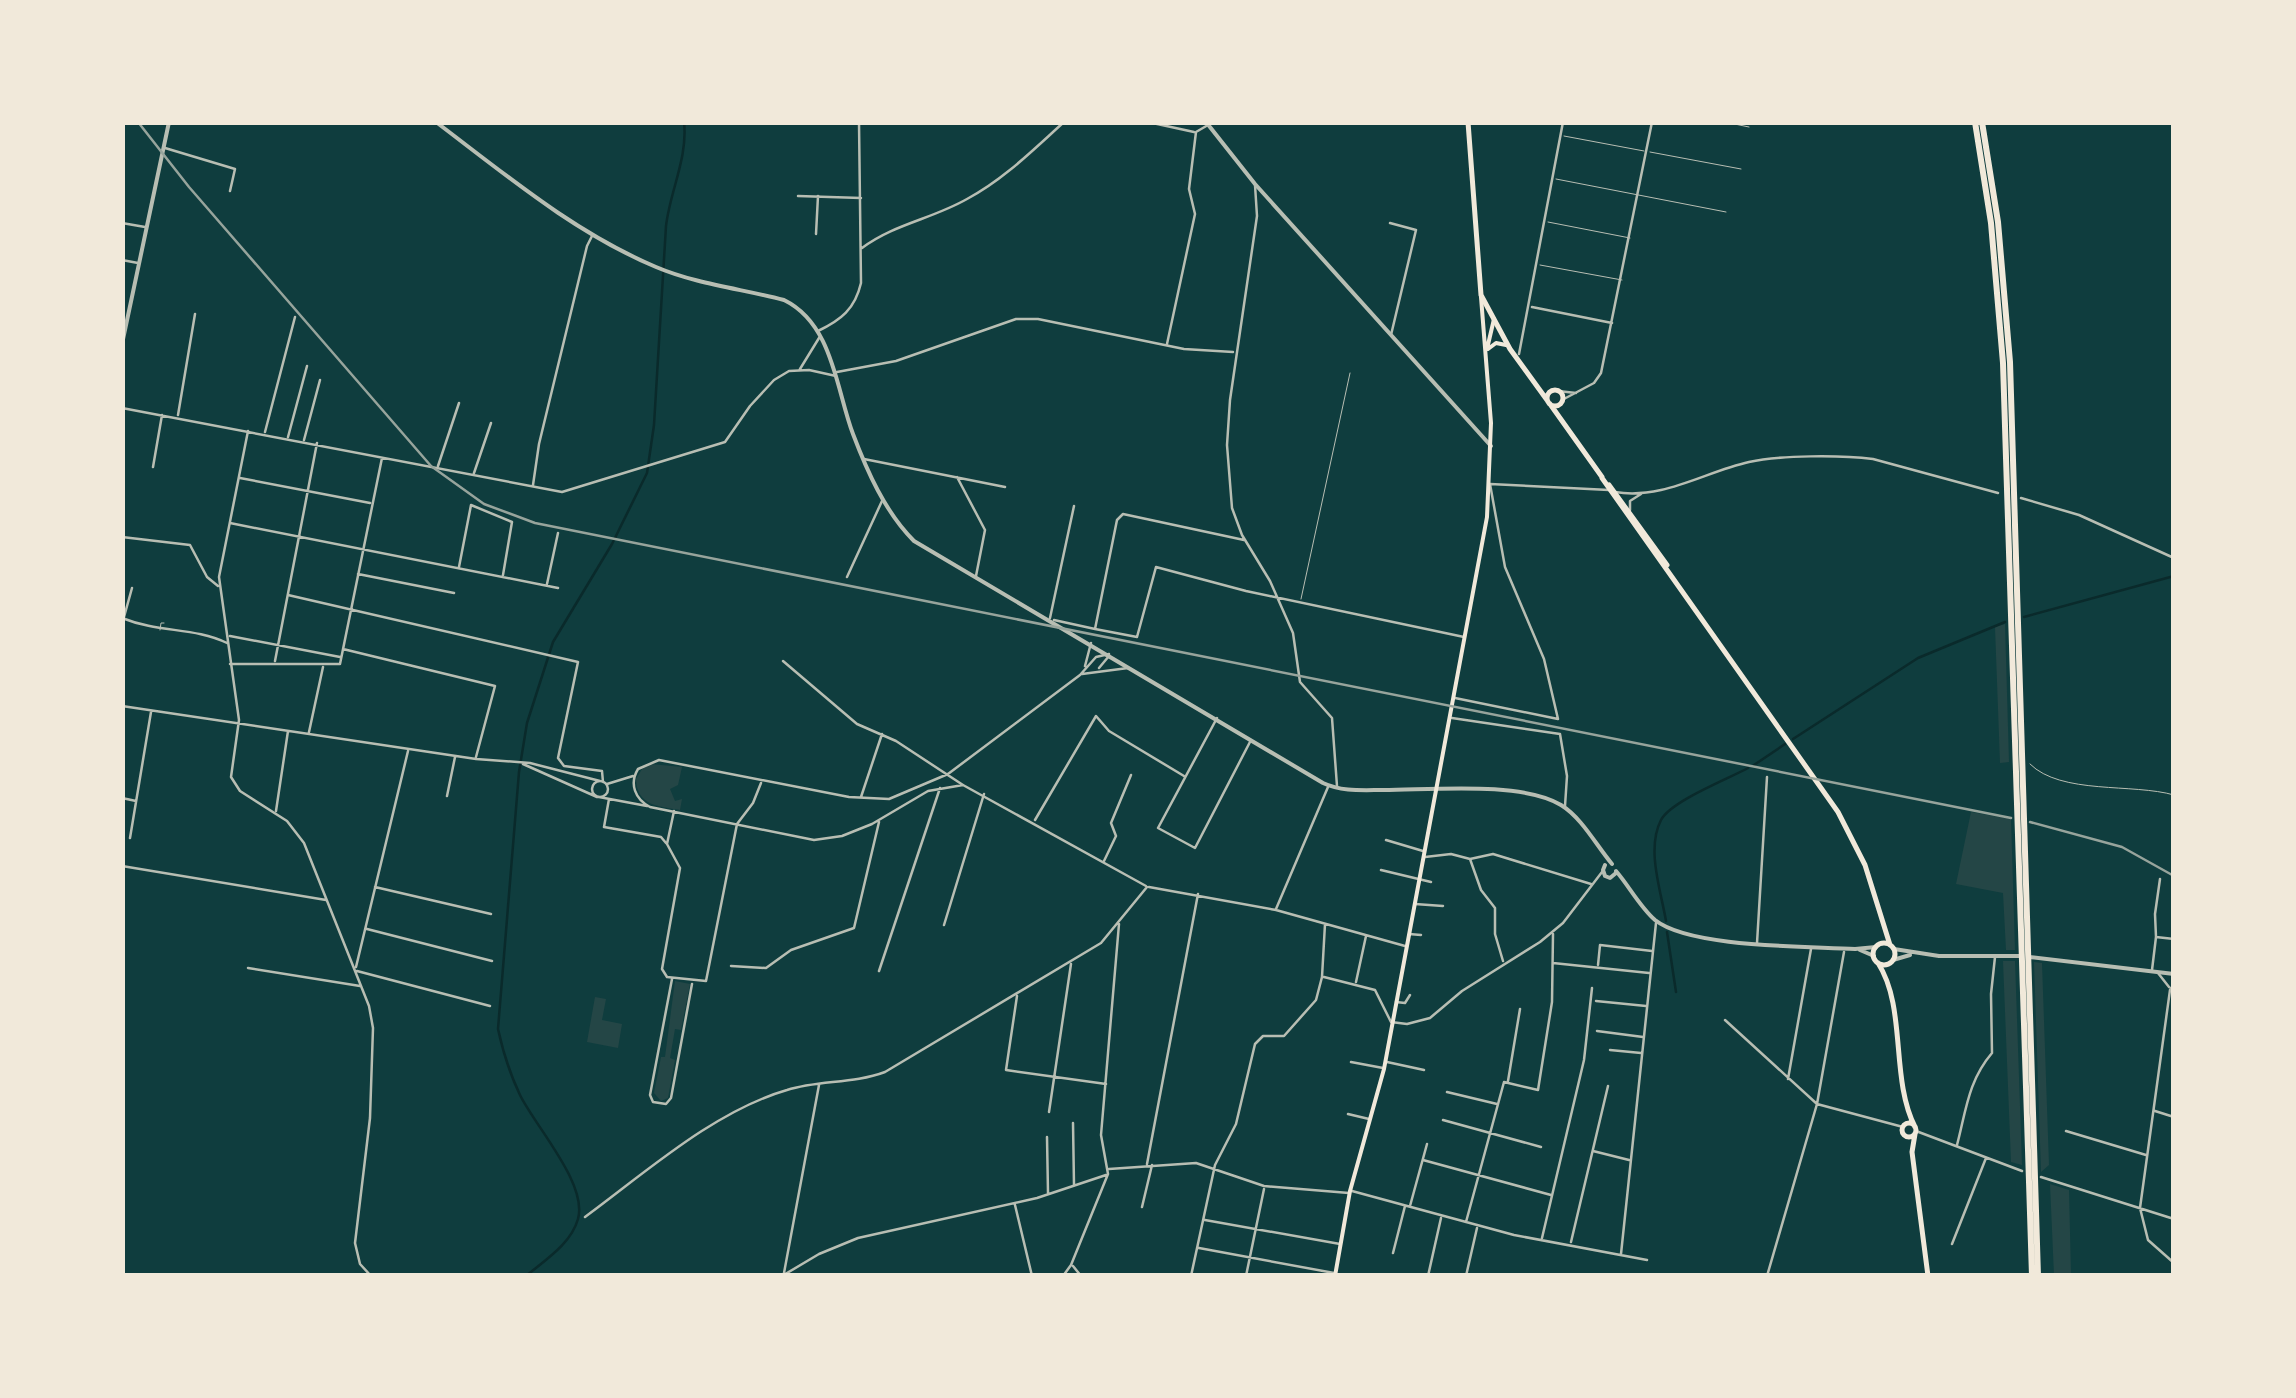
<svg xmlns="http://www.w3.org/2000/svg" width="2296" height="1398" font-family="Manrope,sans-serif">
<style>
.green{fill:#244646}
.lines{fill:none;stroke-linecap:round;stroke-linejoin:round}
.stream{stroke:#0a2a2b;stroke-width:2.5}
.service{stroke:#b8beb3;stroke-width:1}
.minor{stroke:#b8beb3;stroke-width:2.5}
.tertiary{stroke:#b8beb3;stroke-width:4}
.secondary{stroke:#f1e9da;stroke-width:4}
.primary{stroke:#f1e9da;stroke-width:5}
.motorway{stroke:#f1e9da;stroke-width:6}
.rail{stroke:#97a49c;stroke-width:2.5}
</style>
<rect width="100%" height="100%" fill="#0f3d3e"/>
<path class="green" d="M2005 624 2009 762 2000 763 1995 627Z
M651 764 682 767 678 785 670 789 675 801 682 799 680 810C658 806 637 806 636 779L642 769Z
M1971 812 2011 819 2015 950H2006L2003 893 1956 884Z
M2003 961H2015L2022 1165 2011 1162Z
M2034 962 2042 963 2049 1165 2041 1172Z
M675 981 690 984 681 1030 675 1029 670 1058 675 1060 668 1098 661 1101 654 1093 661 1057H665Z
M595 997 606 999 602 1020 622 1024 618 1048 587 1042Z
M2050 1184 2069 1190 2071 1275H2054Z"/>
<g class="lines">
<path class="stream" d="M2024 617 2174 576
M1793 739 1918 658 2005 622
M1754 765 1785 744
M1666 921C1661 891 1646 849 1661 820 1671 801 1728 779 1748 768
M1667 932 1676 992
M526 1276C545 1260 571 1244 578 1219 588 1184 535 1126 520 1095 510 1074 503 1052 498 1029L519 772 527 723 553 642 612 544 647 473 654 425 666 226C670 191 688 158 684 122"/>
<path class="service" d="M1725 122 1749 127
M1564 136 1644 151
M1650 152 1741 169
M1556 179 1726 212
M1548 222 1630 238
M1540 265 1622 280
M1301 599 1350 373
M160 630 161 623H164
M2030 764C2061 795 2133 783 2174 795"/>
<path class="minor" d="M1148 122 1194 132
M165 148 235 169 230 191
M1255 185 1257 216 1230 400 1227 445 1232 508 1242 535 1270 581 1293 633 1300 682 1332 718 1337 786
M798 196 861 198
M122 223 145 227
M1390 223 1416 230 1391 335
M816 234 818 196
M862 248C894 224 932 219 967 199 1003 180 1033 150 1064 122
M122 260 138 263
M1532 307 1612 323
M818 331C841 320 855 309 861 283L859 122
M1167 344 1195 214 1189 189 1196 132 1208 125
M1519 354 1563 122
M800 369 819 338
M837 372 896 361 1016 319H1038L1184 349 1233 352
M1558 391 1576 393
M1562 400 1594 383 1601 373 1652 122
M122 408 562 492 725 442 750 406 774 380 789 371 809 370 836 376
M178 415 195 314
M248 431 219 577 239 720 231 777 240 791 287 821 304 843 369 1006 373 1028 370 1118 355 1243 360 1264 371 1276
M265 432 295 317
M288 437 307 366
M304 440 320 380
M864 459 1005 487
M438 466 459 403
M153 467 162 415
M474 473 491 423
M957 477 985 530 976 576
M240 478 370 503
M533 485 539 444 587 246 592 236
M1615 492C1663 500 1704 472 1749 462 1780 455 1841 455 1873 459L1998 493
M2021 498 2079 515 2174 558
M1630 510V501L1641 494
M230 523 558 588
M122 537 190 545 207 577 218 586
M459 567 471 505 512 522 503 575
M358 574 454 593
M847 577 882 501
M547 584 558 533
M288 595 578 662 558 758 564 766 602 771 603 782
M124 617 132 588
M122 618C159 633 194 627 227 643
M1050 618 1074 506
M1054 620 1095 629 1117 520 1123 514 1244 540
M1095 629 1137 637 1156 567 1246 591 1464 637
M230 636 340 657
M343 649 495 686 476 757
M275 661 317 443
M783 661 857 724 896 741 963 785 1146 886
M230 664H340L382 458
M1085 666 1091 643
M1099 668 1109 656
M1082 674 1128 668
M1455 698 1558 719 1544 659 1505 567 1490 484 1609 490
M122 706 476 759 530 763 600 781
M1217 718 1158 828 1195 848 1251 740
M1452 718 1560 734 1567 776 1565 806
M309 732 323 667
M523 764 597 797
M592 789a8 8 0 1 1 16 0a8 8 0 1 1-16 0Z
M607 784 633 776
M963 785 928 791 872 824 842 836 814 840 650 807C635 799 629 784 638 769L659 760 849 797 889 799 948 774 1080 675 1096 657 1109 654
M447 796 455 757
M599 797 647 806
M861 797 882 734
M122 798 136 801
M609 799 604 827 661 837 666 843
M276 811 288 731
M674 811 667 844 680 868 662 969 667 977 706 981 737 824 753 803 761 783
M1035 820 1096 716 1109 731 1184 776
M130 838 151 712
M1386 840 1423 851
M1425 857 1451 854 1470 859 1493 854 1591 884
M1470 859 1481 890 1495 908V934L1503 961
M1104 861 1116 836 1111 823 1131 775
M122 866 326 900
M1381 870 1431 882
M375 887 491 914
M1149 887 1276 910 1405 946
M1415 904 1443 906
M1276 909 1328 787
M944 925 984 794
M367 929 492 961
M1409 934 1421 935
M2156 937 2155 914 2160 879
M1757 943 1767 777
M1553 963 1649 973
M1598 965 1600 945 1652 951
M731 966 766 968 791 950 854 928 879 822
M356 967 408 751
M248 968 360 986
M2152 970 2156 937 2174 939
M357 971 490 1006
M879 971 940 788
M2158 973 2169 987
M1324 977 1375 990 1391 1022 1407 1024 1430 1018 1462 991 1540 942 1563 923 1602 872
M672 979 650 1095 653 1102 666 1104 671 1098 692 984
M1356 982 1366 936
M2174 984 2170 990 2140 1208 2148 1240 2174 1263
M1017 996 1006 1070 1106 1084
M1596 1001 1646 1006
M1396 1002 1405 1003 1410 995
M1725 1020 1817 1104 1903 1127
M1597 1031 1643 1037
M1610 1050 1641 1053
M1351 1062 1383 1068
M1387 1062 1424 1070
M1788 1079 1811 949
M1508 1081 1520 1009
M1447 1092 1497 1104
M2155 1111 2174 1117
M1049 1112 1071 964
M1348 1114 1369 1119
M1443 1120 1541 1147
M1073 1123 1074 1185
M1916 1131 2022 1171
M2066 1131 2146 1155
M1047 1137 1048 1193
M1957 1145C1966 1111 1968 1081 1992 1053L1991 994 1995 957
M1593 1151 1629 1160
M1423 1160 1551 1195
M1147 1164 1198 894
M1109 1169 1196 1163 1264 1186 1349 1193
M2041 1177 2174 1219
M1352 1191 1514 1235 1647 1260
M1015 1205 1032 1276
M1410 1206 1427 1144
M1142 1207 1152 1165
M585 1217C645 1173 714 1111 787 1090 819 1080 853 1084 885 1072L1101 943 1147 887
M1205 1220 1340 1244
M1466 1222 1504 1082 1538 1090 1552 1002 1553 934
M1542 1238 1584 1060 1592 988
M1571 1242 1608 1086
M1952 1244 1986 1158
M1199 1248 1334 1273
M1393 1253 1405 1206
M1621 1254 1656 923
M1073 1266 1081 1276
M784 1273 819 1085
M782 1276 819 1254 858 1238 1037 1198 1106 1175
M1063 1276 1071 1265 1108 1174 1101 1135 1119 924
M1191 1276 1215 1165 1236 1124 1255 1044 1263 1036H1284L1316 1000 1322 977 1325 924
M1246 1276 1264 1189
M1428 1276 1441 1218
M1466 1276 1477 1228
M1767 1276 1817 1104 1844 952"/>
<path class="tertiary" d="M436 122C506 175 575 233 656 267 696 284 742 289 784 300 833 324 836 389 853 434 867 471 885 512 914 541L1323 783C1342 792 1363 790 1384 790 1430 790 1522 781 1561 805 1582 818 1596 845 1612 864
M1206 122 1255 184 1491 446
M122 344 169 122
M1605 865 1603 870 1605 876 1610 878 1616 873
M1616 871C1629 886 1640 907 1655 920 1690 948 1808 946 1855 949L1876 947
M1894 949 1939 956H2020
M1860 950 1874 956
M2029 957 2174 974
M1893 960 1910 955"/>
<path class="secondary" d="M1487 349 1494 319
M1488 349 1496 343 1506 345
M1335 1276 1350 1191 1384 1069 1487 517 1491 423 1481 297"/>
<path class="primary" d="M1468 122 1481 295 1510 349 1547 400
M1547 398a8 8 0 1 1 16 0a8 8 0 1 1-16 0Z
M1550 404 1602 477
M1602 478 1838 812 1865 865 1890 945
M1609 485 1667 565
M1873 954a11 11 0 1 1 22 0a11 11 0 1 1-22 0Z
M1878 963C1907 1008 1890 1078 1915 1127
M1902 1130a7 7 0 1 1 14 0a7 7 0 1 1-14 0Z
M1915 1134 1912 1152 1928 1276"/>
<path class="motorway" d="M1975 122 1991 223 2003 363 2032 1276
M1982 122 1998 222 2010 362 2038 1276"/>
<path class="rail" d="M138 122 189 187 431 466 484 504 535 523 2011 818
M2030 822 2122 847 2174 876"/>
</g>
<rect width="2296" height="1398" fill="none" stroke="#f1e9da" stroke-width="250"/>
</svg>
